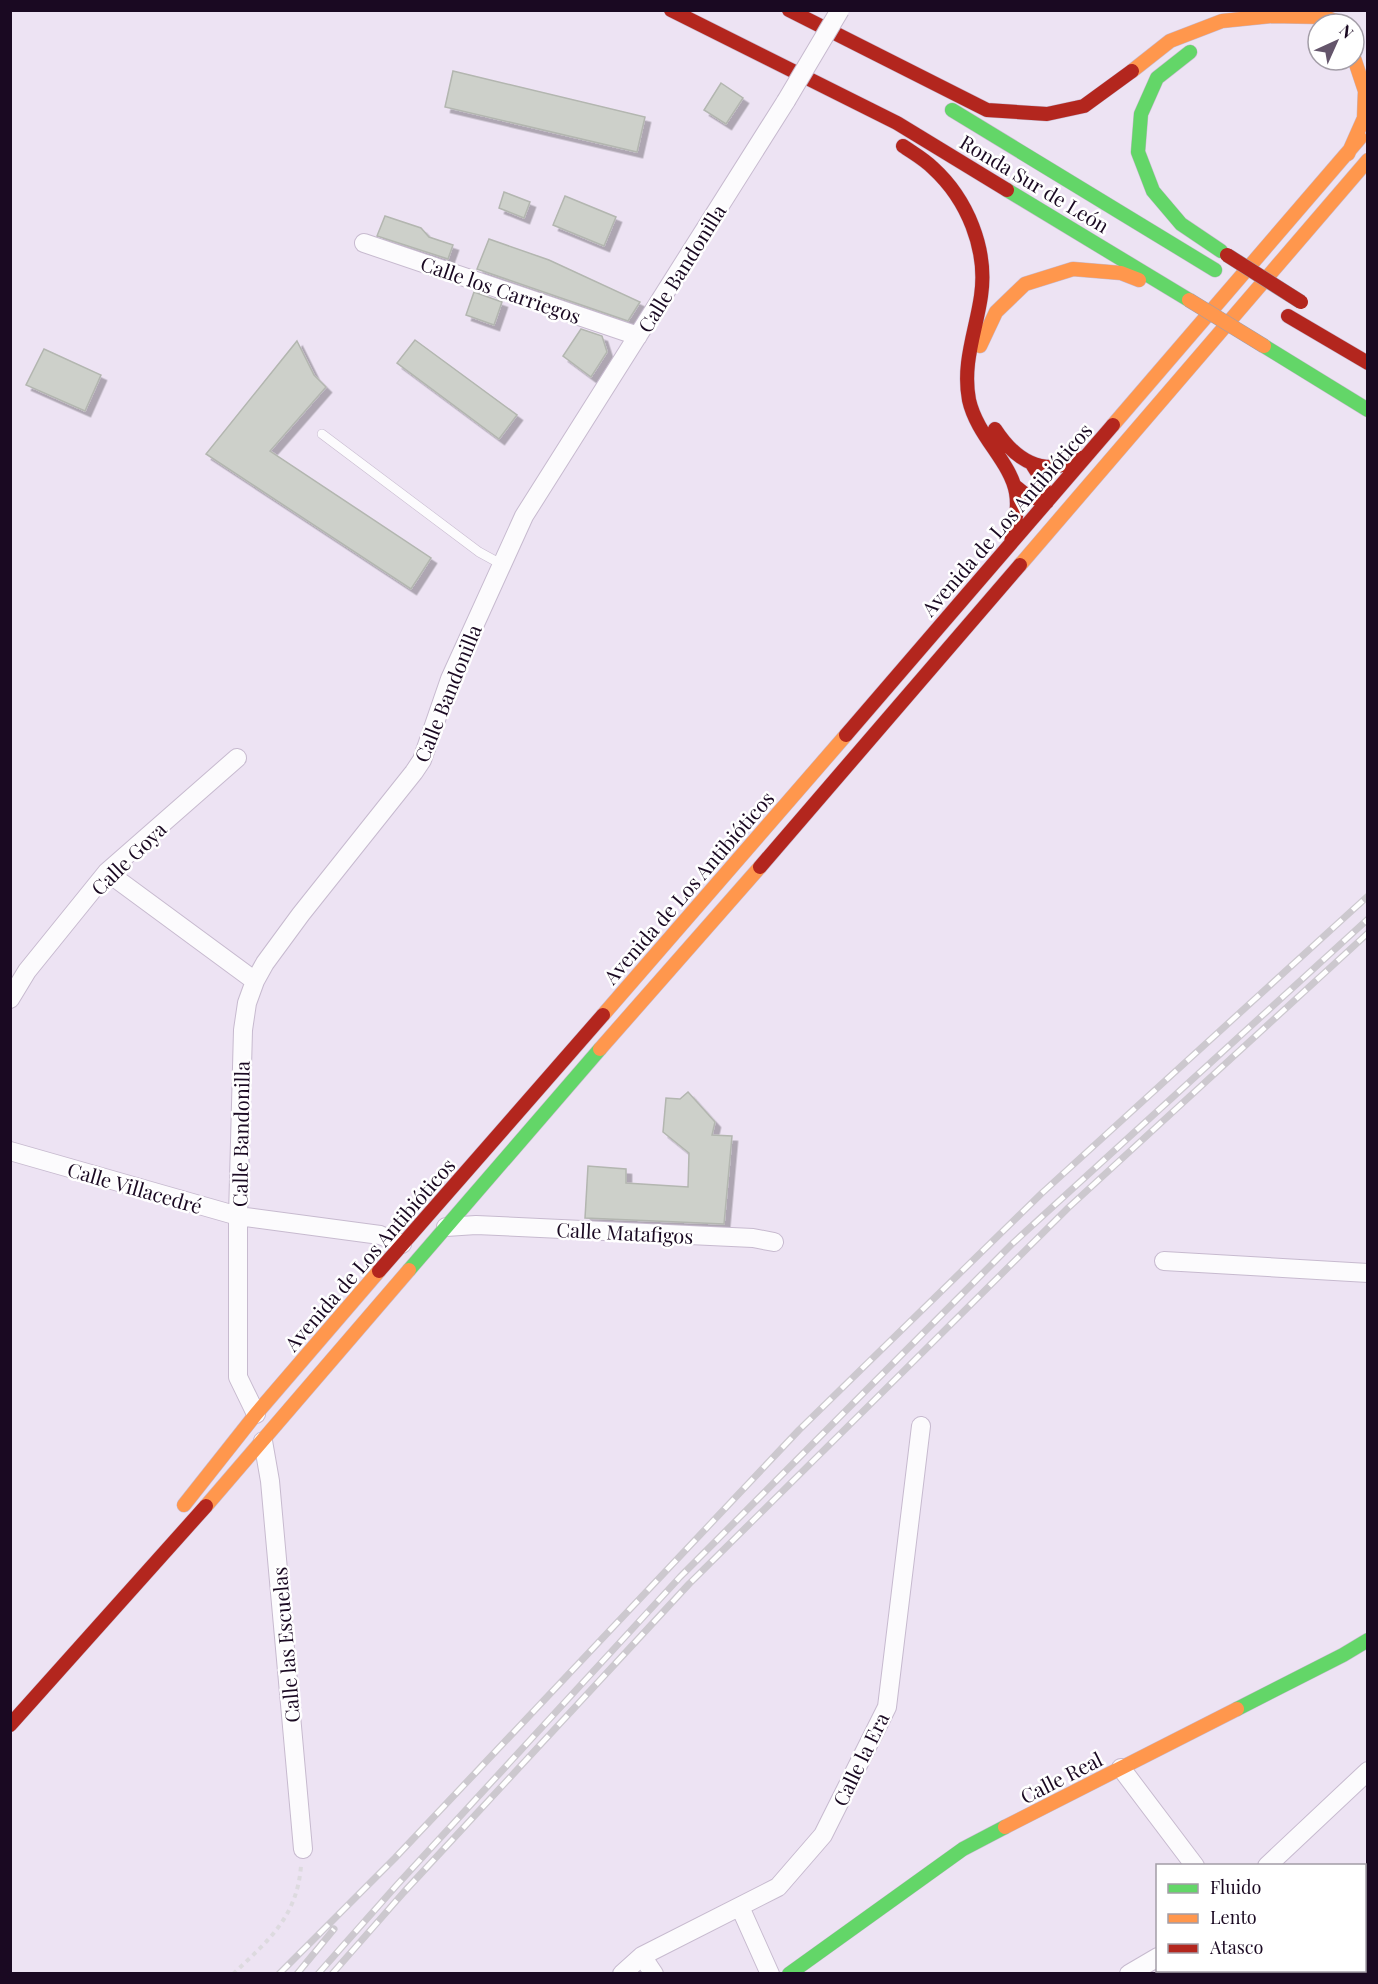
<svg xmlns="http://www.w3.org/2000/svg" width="1378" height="1984" font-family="'Playfair Display',serif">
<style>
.building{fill:#cdd0ca;stroke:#b3b6b0;stroke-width:1.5;filter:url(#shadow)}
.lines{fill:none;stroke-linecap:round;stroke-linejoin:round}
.lane-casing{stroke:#c7bacf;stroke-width:10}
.street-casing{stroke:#c7bacf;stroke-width:20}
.fast-casing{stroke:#c7bacf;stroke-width:15}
.slow-casing{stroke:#c7bacf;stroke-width:15}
.jam-casing{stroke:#c7bacf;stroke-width:15}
.path{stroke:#dddadf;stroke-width:4;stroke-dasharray:4.5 4.5;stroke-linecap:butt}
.lane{stroke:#fcfbfd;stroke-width:9}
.street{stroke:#fcfbfd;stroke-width:18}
.fast{stroke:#63d668;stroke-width:14}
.slow{stroke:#ff974d;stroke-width:14}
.jam{stroke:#b3261e;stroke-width:14}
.rail-casing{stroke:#ccc8ce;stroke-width:7}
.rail{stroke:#fff;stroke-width:4.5;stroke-dasharray:14;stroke-linecap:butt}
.street-bridge-casing{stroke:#c7bacf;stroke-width:20;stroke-linecap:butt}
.slow-bridge-casing{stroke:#9d9eae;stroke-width:15;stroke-linecap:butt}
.jam-bridge-casing{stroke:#9d9eae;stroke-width:15;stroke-linecap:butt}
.street-bridge{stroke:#fcfbfd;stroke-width:18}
.slow-bridge{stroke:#ff974d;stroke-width:14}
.jam-bridge{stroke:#b3261e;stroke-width:14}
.labels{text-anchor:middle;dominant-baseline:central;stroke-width:5;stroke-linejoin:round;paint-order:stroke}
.street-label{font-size:20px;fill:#1a0922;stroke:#fff}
</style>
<defs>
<filter id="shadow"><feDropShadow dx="5.5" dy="5.5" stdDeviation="0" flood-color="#0004"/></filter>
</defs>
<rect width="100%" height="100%" fill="#ede3f3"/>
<path class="building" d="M453 71 645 117 637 152 445 107Z
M721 83 743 98 726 124 704 110Z
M504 192 530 202 524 218 499 208Z
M565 196 616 217 604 246 553 225Z
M385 216 421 228 429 237 453 245 448 259 377 236Z
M489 239 549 260 640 302 628 321 477 269Z
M474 292 502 302 494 325 466 315Z
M581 329 602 336 607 352 591 377 563 356Z
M415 340 517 415 499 439 397 363Z
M297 341 314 375 326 387 270 451 431 558 411 589 206 454Z
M44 349 101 375 85 411 26 385Z
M688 1092 715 1122 712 1135 732 1136 724 1224 585 1218 588 1166 626 1169V1183L688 1187 689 1153 663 1132 666 1098 680 1099Z"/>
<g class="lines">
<defs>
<path id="lane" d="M322 434 479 552 501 564"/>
<path id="street" d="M364 243 638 336
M107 872 255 981
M10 999 27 971 107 872 237 758
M10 1151 238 1216 380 1235 402 1244
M446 1227 476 1225 753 1238 774 1242
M1164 1261 1368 1273
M256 1414 238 1377V1216L243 1030 247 1003 255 981 265 963 301 914 414 772 422 760 450 679 524 516 786 101
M263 1441 270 1481 303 1849
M1121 1768 1195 1866
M1267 1866 1368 1771
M740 1907 770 1974
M642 1956 654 1974
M622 1974 642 1956 778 1887 823 1835 887 1707 921 1426
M1129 1974 1158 1957"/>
<path id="fast" d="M1190 52 1157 78 1141 114 1138 152 1153 191 1181 224 1221 251
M952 110 1215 270
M1007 190 1189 300
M1264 346 1368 410
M409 1270 600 1049
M1237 1709 1343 1655 1368 1640
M789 1974 963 1849 1005 1827"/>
<path id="slow" d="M1132 71 1170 41 1222 21 1271 16 1324 17 1345 24
M1348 154 1364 118 1365 91 1354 58
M980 346 996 312 1025 284 1073 269 1121 273 1139 280
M1113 425 1360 138
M1020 565 1368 160
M603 1015 846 735
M600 1049 760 867
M184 1505 256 1414 379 1271
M206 1506 409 1270
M1005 1827 1237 1709"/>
<path id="jam" d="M671 10 897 123 1007 190
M789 10 987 110 1047 114 1084 106 1132 71
M903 146C913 153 924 159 933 168 967 199 988 249 981 296 976 331 962 363 969 400 977 436 1011 462 1016 493 1019 509 1014 527 1011 543
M1288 316 1368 363
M995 429C1008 449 1027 468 1053 467 1064 466 1075 460 1085 457
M1015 486 1026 495 1047 502 1042 480 1032 464
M846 735 1113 425
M760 867 1020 565
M379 1271 603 1015
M10 1725 206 1506"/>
</defs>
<use href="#lane" class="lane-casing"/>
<use href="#street" class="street-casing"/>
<use href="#fast" class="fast-casing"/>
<use href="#slow" class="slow-casing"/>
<use href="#jam" class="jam-casing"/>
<path class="path" d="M233 1974C268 1941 297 1917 301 1866"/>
<use href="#lane" class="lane"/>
<use href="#street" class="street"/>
<use href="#fast" class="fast"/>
<use href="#slow" class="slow"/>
<use href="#jam" class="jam"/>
<defs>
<path id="rail" d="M279 1974 395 1858 799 1430 1042 1193 1368 896
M297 1974 334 1929
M318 1974 396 1886 680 1577 1012 1244 1368 919
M332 1974 404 1892 689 1584 1068 1208 1368 933"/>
</defs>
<use href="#rail" class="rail-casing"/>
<use href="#rail" class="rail"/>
<defs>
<path id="street-bridge" d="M786 101 840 10"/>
<path id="slow-bridge" d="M1189 300 1264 346"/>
<path id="jam-bridge" d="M1227 255 1301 302"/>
</defs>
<use href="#street-bridge" class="street-bridge-casing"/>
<use href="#slow-bridge" class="slow-bridge-casing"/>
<use href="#jam-bridge" class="jam-bridge-casing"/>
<use href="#street-bridge" class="street-bridge"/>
<use href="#slow-bridge" class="slow-bridge"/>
<use href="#jam-bridge" class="jam-bridge"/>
</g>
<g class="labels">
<g class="street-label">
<text transform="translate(1035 183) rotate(31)">Ronda Sur de León</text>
<text transform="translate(681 268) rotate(-58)">Calle Bandonilla</text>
<text transform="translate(501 289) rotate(19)">Calle los Carriegos</text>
<text transform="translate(1006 519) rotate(-49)">Avenida de Los Antibióticos</text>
<text transform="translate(447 693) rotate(-68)">Calle Bandonilla</text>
<text transform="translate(128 858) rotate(-44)">Calle Goya</text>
<text transform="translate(688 887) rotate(-49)">Avenida de Los Antibióticos</text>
<text transform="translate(240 1134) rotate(-89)">Calle Bandonilla</text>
<text transform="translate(135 1187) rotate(16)">Calle Villacedré</text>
<text transform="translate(625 1232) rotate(3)">Calle Matafigos</text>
<text transform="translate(369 1254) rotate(-49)">Avenida de Los Antibióticos</text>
<text transform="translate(285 1645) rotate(-95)">Calle las Escuelas</text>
<text transform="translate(860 1759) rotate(-64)">Calle la Era</text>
<text transform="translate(1061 1777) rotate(-27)">Calle Real</text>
</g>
</g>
<rect width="1378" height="1984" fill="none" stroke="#1a0922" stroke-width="24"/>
<rect x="1156" y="1864" width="210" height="108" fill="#ffffff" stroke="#a39da7" stroke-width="1.5"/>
<rect x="1168" y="1884" width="30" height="9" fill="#63d668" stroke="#a39da7" stroke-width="1.5"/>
<text x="1210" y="1894" font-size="18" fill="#1a0922">Fluido</text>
<rect x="1168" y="1914" width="30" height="9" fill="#ff974d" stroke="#a39da7" stroke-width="1.5"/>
<text x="1210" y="1924" font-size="18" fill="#1a0922">Lento</text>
<rect x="1168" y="1944" width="30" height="9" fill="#b3261e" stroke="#a39da7" stroke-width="1.5"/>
<text x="1210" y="1954" font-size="18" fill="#1a0922">Atasco</text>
<g transform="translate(1336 42) rotate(45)"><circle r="28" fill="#ffffff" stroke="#a39da7" stroke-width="1.5"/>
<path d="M0-4.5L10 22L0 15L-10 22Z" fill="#64556b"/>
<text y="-9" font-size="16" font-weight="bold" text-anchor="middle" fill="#1a0922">N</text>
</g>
</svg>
